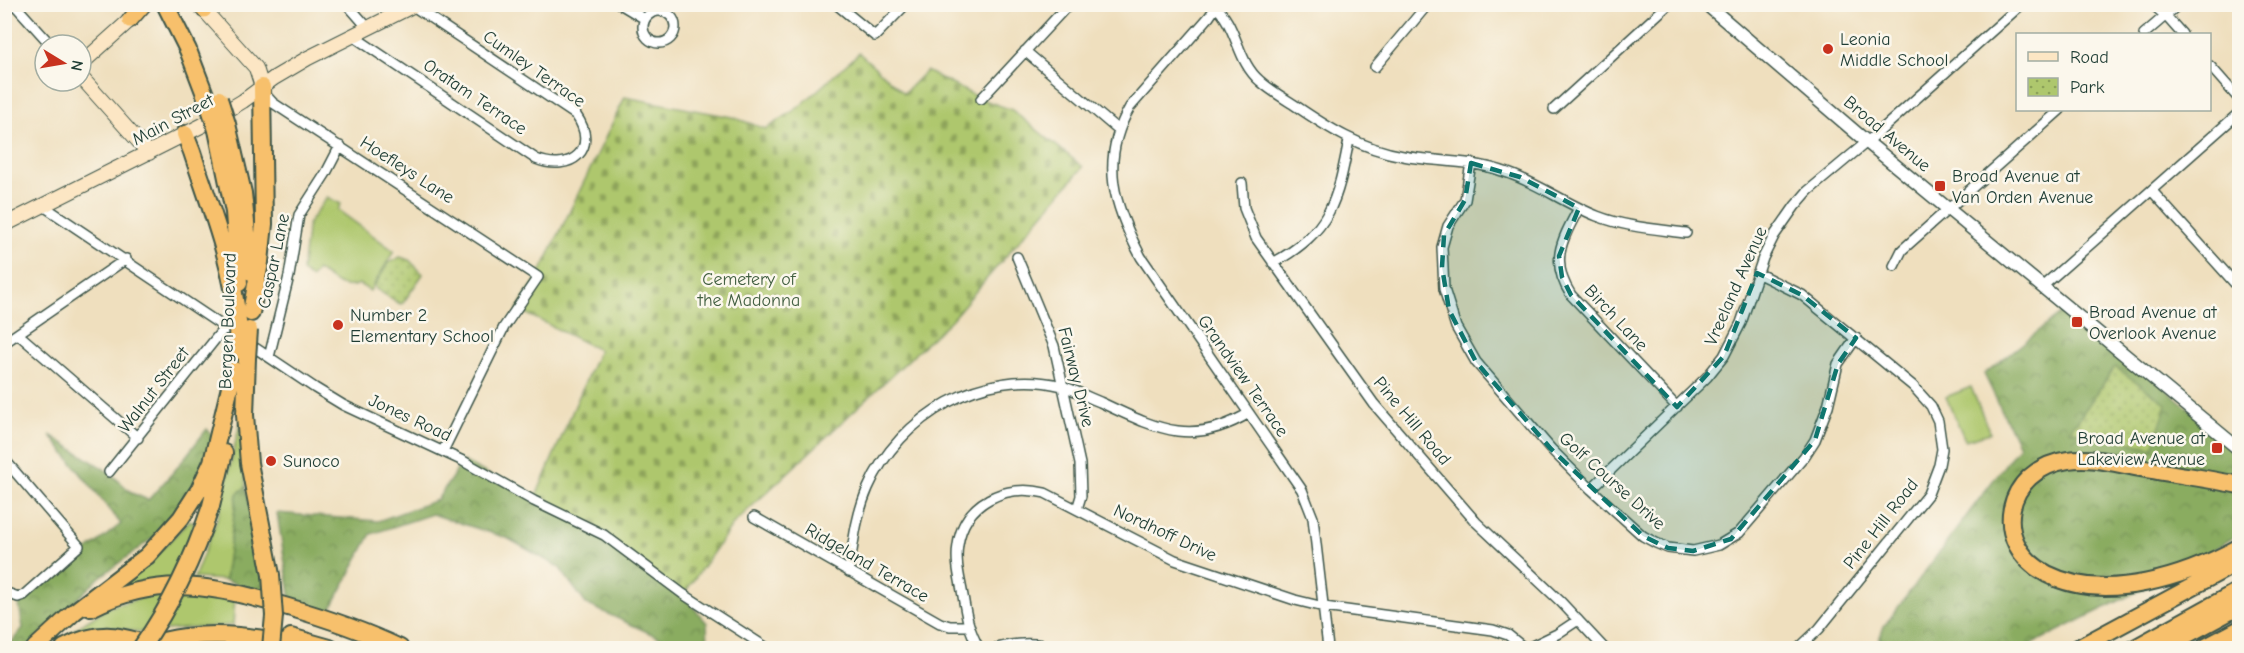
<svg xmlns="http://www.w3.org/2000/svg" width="2244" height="653" font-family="'Comic Neue',sans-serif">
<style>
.green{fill:#aec76d;stroke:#668250;stroke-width:1.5}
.forest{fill:url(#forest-crowns);stroke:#54744a;stroke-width:1.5;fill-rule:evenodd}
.cemetery{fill:url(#cemetery-stones);stroke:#668250;stroke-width:1.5}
.park{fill:url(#park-dots);stroke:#668250;stroke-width:1.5}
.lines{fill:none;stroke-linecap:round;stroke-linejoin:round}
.minor-casing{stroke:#3e5549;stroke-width:12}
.tertiary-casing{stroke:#3e5549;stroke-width:15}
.secondary-casing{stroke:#3e5549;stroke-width:16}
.trunk-casing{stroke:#3e5549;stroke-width:18}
.motorway-casing{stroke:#3e5549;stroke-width:20}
.minor{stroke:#fff;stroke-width:9}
.tertiary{stroke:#fff;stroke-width:12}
.secondary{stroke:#fce6c4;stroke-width:14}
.trunk{stroke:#f7c06c;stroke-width:15}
.motorway{stroke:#f7c06c;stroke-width:16}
.motorway-bridge-casing{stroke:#3e5549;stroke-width:20;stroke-linecap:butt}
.motorway-bridge{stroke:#f7c06c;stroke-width:16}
.marked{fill:#0f766e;fill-opacity:0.2;stroke:#0f766e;stroke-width:4.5;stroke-dasharray:12 8;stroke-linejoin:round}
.poi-dot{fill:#c8321e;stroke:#fbf7ec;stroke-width:2}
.labels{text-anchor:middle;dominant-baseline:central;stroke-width:5;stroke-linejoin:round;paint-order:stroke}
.poi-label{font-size:18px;fill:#1f3d34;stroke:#fbf7ec;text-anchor:start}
.street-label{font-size:18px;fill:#1f3d34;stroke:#fbf7ec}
.park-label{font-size:18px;fill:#436042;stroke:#fbf7ec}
</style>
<defs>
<pattern id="forest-crowns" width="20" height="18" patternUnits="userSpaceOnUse" patternTransform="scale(1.5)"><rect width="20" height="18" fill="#8aac60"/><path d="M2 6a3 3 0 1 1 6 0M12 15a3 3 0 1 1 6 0" fill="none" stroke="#708d50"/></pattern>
<pattern id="cemetery-stones" width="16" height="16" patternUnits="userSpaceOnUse" patternTransform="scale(1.5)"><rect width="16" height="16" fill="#aec76d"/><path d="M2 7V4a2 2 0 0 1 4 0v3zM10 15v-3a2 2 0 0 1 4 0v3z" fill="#8da35a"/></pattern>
<pattern id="park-dots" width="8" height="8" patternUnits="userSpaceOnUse" patternTransform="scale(1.5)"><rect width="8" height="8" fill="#aec76d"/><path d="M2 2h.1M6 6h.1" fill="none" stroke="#8da35a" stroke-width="1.8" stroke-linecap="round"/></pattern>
</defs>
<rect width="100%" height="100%" fill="#fbf7ec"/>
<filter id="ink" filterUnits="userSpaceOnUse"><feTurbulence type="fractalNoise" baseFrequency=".0167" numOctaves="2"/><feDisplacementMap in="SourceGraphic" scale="12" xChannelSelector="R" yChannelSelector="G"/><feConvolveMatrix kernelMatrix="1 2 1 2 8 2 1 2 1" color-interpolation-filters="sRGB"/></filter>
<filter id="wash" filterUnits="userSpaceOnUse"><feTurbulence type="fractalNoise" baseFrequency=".008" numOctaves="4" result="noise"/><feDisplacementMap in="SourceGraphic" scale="24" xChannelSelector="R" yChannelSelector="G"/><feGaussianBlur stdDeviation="1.35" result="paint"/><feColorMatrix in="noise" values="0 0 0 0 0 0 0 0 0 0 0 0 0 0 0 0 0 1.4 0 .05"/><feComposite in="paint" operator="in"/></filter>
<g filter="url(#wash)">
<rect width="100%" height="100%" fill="#efdfbe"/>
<path class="green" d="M327 197 341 204 338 210 394 251 370 291 359 284C343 292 330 279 317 270L311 278 302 271 308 224Z
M1971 387 1990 433 1965 440 1946 397Z
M240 423 246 487 237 494 225 580 194 578 219 514Z
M190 520 195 523 171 580 115 589 159 552Z
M164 592 235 598 233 625 139 632 107 626 66 635 109 607Z"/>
<path class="forest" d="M2068 308 2239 450V471L2221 485 2239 490V534L2173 574 2024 648H1876L1884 626 2019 446 1984 374ZM2115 367 2120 372 2153 448 2070 429 2078 420Z
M207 429 213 437 193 487 158 534 100 577 26 648H7L23 628 19 604 121 524 50 435 109 472 132 493 148 500 176 469Z
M463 461 604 535 683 595 707 623 708 648H676L667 641 586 604 559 567 507 538 432 514 371 534 327 616 292 606 277 513 378 521 437 500Z
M246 487 266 594 225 580 237 494Z
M220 641 263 646V648H188Z"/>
<path class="cemetery" d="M859 53 904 93 926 71 981 99 1012 110 1083 167 951 320 734 523 683 595 604 535 534 501 599 350 517 309 538 277 625 97 732 117 766 129 799 107Z"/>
<path class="park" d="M400 257 409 260 423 274 403 303 400 304 376 289 375 285 388 263Z
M2115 367 2167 404 2153 448 2069 430 2078 420Z"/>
</g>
<g filter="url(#ink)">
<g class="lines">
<defs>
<path id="minor" d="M14 4 51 45
M347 4 368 28
M620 4 645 19
M836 4 875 36 906 4
M1213 4C1238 25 1236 61 1260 81 1270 90 1282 97 1293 104 1328 128 1361 149 1403 156 1436 162 1470 160 1502 171 1535 181 1564 203 1597 216 1625 227 1656 229 1686 233
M1218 4 1209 17 1130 107C1099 161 1114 206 1141 257L1302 490 1313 518 1328 648
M2152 4 2166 16 2182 34
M643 27a16 16 0 1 1 32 0a16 16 0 1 1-32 0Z
M2144 34 2179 4
M353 36 536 159C571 173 600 149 576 115L413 6
M1025 51 1118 130
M2210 66 2240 100
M1375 67 1428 4
M263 92 273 103 538 277 504 327 443 451
M981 99 1069 4
M1554 109 1669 4
M1471 163 1465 200 1448 226 1442 247 1444 289 1456 327 1476 362 1551 449 1591 489 1643 536 1656 543 1668 548 1693 551 1719 545 1739 533 1804 457 1815 440 1828 406 1838 364 1856 338
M1242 183 1244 208 1256 238 1374 404 1476 522 1561 602 1604 648
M2152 191 2240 289
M45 207 315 388 343 405 463 461 534 501 604 535 683 594 767 648
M1579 208C1562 240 1549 261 1571 295L1677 407
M1017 257 1054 346 1080 464 1081 496 1077 509
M1273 263C1331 231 1337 202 1349 140
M1894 266 1902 250 2060 110
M1757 273 1802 295 1913 386 1931 406 1938 421 1942 449 1939 465 1928 494 1819 629 1799 648
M2043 286 2240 112
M18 334 138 438
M4 343 126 259
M269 357 289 276 299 215 326 173 340 146
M4 459 79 546 24 595 18 597 4 592
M109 472 225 327
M1591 489 1707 377 1724 356 1741 323 1763 258 1774 236 1795 206 1808 191 1880 131 2022 4
M754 517 940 623 950 626H968
M849 572C853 544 856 515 868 488 899 416 984 366 1062 386 1075 390 1087 397 1100 402 1156 428 1191 448 1249 413
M979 648C969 631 966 615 963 596 960 579 955 562 958 545 964 502 1006 483 1045 493L1175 560 1295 600 1324 607 1493 630 1508 635 1524 648
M997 648C1018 642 1037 642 1058 648
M1528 648 1557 634 1578 620"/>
<path id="tertiary" d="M1706 4 1867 142 2240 450"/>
<path id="secondary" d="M204 10 256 68 262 87
M81 64 130 20
M81 77 149 153
M4 225 203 125 243 101 274 78 308 58 416 4"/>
<path id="trunk" d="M201 4 204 10
M130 20 144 4"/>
<path id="motorway" d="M165 4 188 50 209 105
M227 124 243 193 251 272
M217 130 234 212 239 283
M185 134 192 152C210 207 233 264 238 323
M251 313 260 262 264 224 262 87
M247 358 245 415 249 463 271 575
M2240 485C2207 479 2173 474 2140 468 2117 464 2092 456 2068 460 2004 469 1989 544 2047 574 2106 604 2187 576 2240 547
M211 506 224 453
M91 608C160 573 217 586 288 607 326 618 364 631 400 648
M291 637 330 648
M163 641C210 630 256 635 302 648
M35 648 74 612 147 556 181 518 199 490 212 462 234 370
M64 648C99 629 121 635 157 647
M2078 648 2240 561
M2135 648 2240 590
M2162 648 2240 606
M2204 648 2240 629"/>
</defs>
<use href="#minor" class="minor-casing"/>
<use href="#tertiary" class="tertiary-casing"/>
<use href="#secondary" class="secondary-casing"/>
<use href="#trunk" class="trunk-casing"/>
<use href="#motorway" class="motorway-casing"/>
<use href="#minor" class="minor"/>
<use href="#tertiary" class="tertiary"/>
<use href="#secondary" class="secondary"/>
<use href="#trunk" class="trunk"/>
<use href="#motorway" class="motorway"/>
<defs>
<path id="motorway-bridge" d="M219 99 227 124
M209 105 217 130
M236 351 238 323
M247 358 249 330
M141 648C172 604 194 557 211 506
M271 648 274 616 271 575"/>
</defs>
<use href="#motorway-bridge" class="motorway-bridge-casing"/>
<use href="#motorway-bridge" class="motorway-bridge"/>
</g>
</g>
<path class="marked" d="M1471 163 1520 177 1579 208 1559 256 1562 277 1571 295 1677 407 1724 356 1757 273 1802 295 1856 338 1838 364 1815 440 1731 539 1693 551 1668 548 1643 536 1551 449 1476 362 1449 310 1442 267 1444 235 1465 200Z"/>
<g class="poi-dot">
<circle cx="1828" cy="49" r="6"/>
<rect x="1934" y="180" width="12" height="12" rx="3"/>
<rect x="2071" y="316" width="12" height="12" rx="3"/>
<circle cx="338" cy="325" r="6"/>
<rect x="2211" y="442" width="12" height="12" rx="3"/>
<circle cx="271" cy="461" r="6"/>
</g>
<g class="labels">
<g class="poi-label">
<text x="1840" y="39">Leonia<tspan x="1840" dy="21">Middle School</tspan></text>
<text x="1952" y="176">Broad Avenue at<tspan x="1952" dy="21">Van Orden Avenue</tspan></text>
<text x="2089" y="312">Broad Avenue at<tspan x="2089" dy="21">Overlook Avenue</tspan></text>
<text x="350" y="315">Number 2<tspan x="350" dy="21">Elementary School</tspan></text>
<text x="2205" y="438" text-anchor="end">Broad Avenue at<tspan x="2205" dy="21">Lakeview Avenue</tspan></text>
<text x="283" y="461">Sunoco</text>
</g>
<g class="street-label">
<text transform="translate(534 69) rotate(35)">Cumley Terrace</text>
<text transform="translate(475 97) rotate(34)">Oratam Terrace</text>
<text transform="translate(173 120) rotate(-28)">Main Street</text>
<text transform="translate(1887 134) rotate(40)">Broad Avenue</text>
<text transform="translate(407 170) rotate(33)">Hoefleys Lane</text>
<text transform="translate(274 261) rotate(-78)">Caspar Lane</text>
<text transform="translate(1736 286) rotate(-66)">Vreeland Avenue</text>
<text transform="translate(1616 318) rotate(47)">Birch Lane</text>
<text transform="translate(228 321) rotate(-88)">Bergen Boulevard</text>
<text transform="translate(1243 376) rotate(55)">Grandview Terrace</text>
<text transform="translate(1076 377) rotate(76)">Fairway Drive</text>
<text transform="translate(154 390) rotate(-52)">Walnut Street</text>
<text transform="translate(410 418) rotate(25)">Jones Road</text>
<text transform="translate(1412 421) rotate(50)">Pine Hill Road</text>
<text transform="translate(1612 481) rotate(42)">Golf Course Drive</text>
<text transform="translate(1881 524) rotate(-52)">Pine Hill Road</text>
<text transform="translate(1165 533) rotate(25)">Nordhoff Drive</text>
<text transform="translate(867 563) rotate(30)">Ridgeland Terrace</text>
</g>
<g class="park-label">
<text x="749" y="279">Cemetery of<tspan x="749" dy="21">the Madonna</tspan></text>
</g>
</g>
<rect width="2244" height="653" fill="none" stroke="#fbf7ec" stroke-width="24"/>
<rect x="2016" y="33" width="195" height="78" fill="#fbf7ec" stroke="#a3ada2" stroke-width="1.5"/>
<rect x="2028" y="52" width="30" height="9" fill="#fce6c4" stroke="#a3ada2" stroke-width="1.5"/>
<text x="2070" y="63" font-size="18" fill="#1f3d34">Road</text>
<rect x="2028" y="78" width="30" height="18" fill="url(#park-dots)" stroke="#a3ada2" stroke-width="1.5"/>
<text x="2070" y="93" font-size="18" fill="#1f3d34">Park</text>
<g transform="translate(63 63) rotate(101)"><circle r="28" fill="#fbf7ec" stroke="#a3ada2" stroke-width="1.5"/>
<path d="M0-4.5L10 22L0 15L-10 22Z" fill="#c8321e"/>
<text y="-9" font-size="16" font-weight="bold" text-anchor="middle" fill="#1f3d34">N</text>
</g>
</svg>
